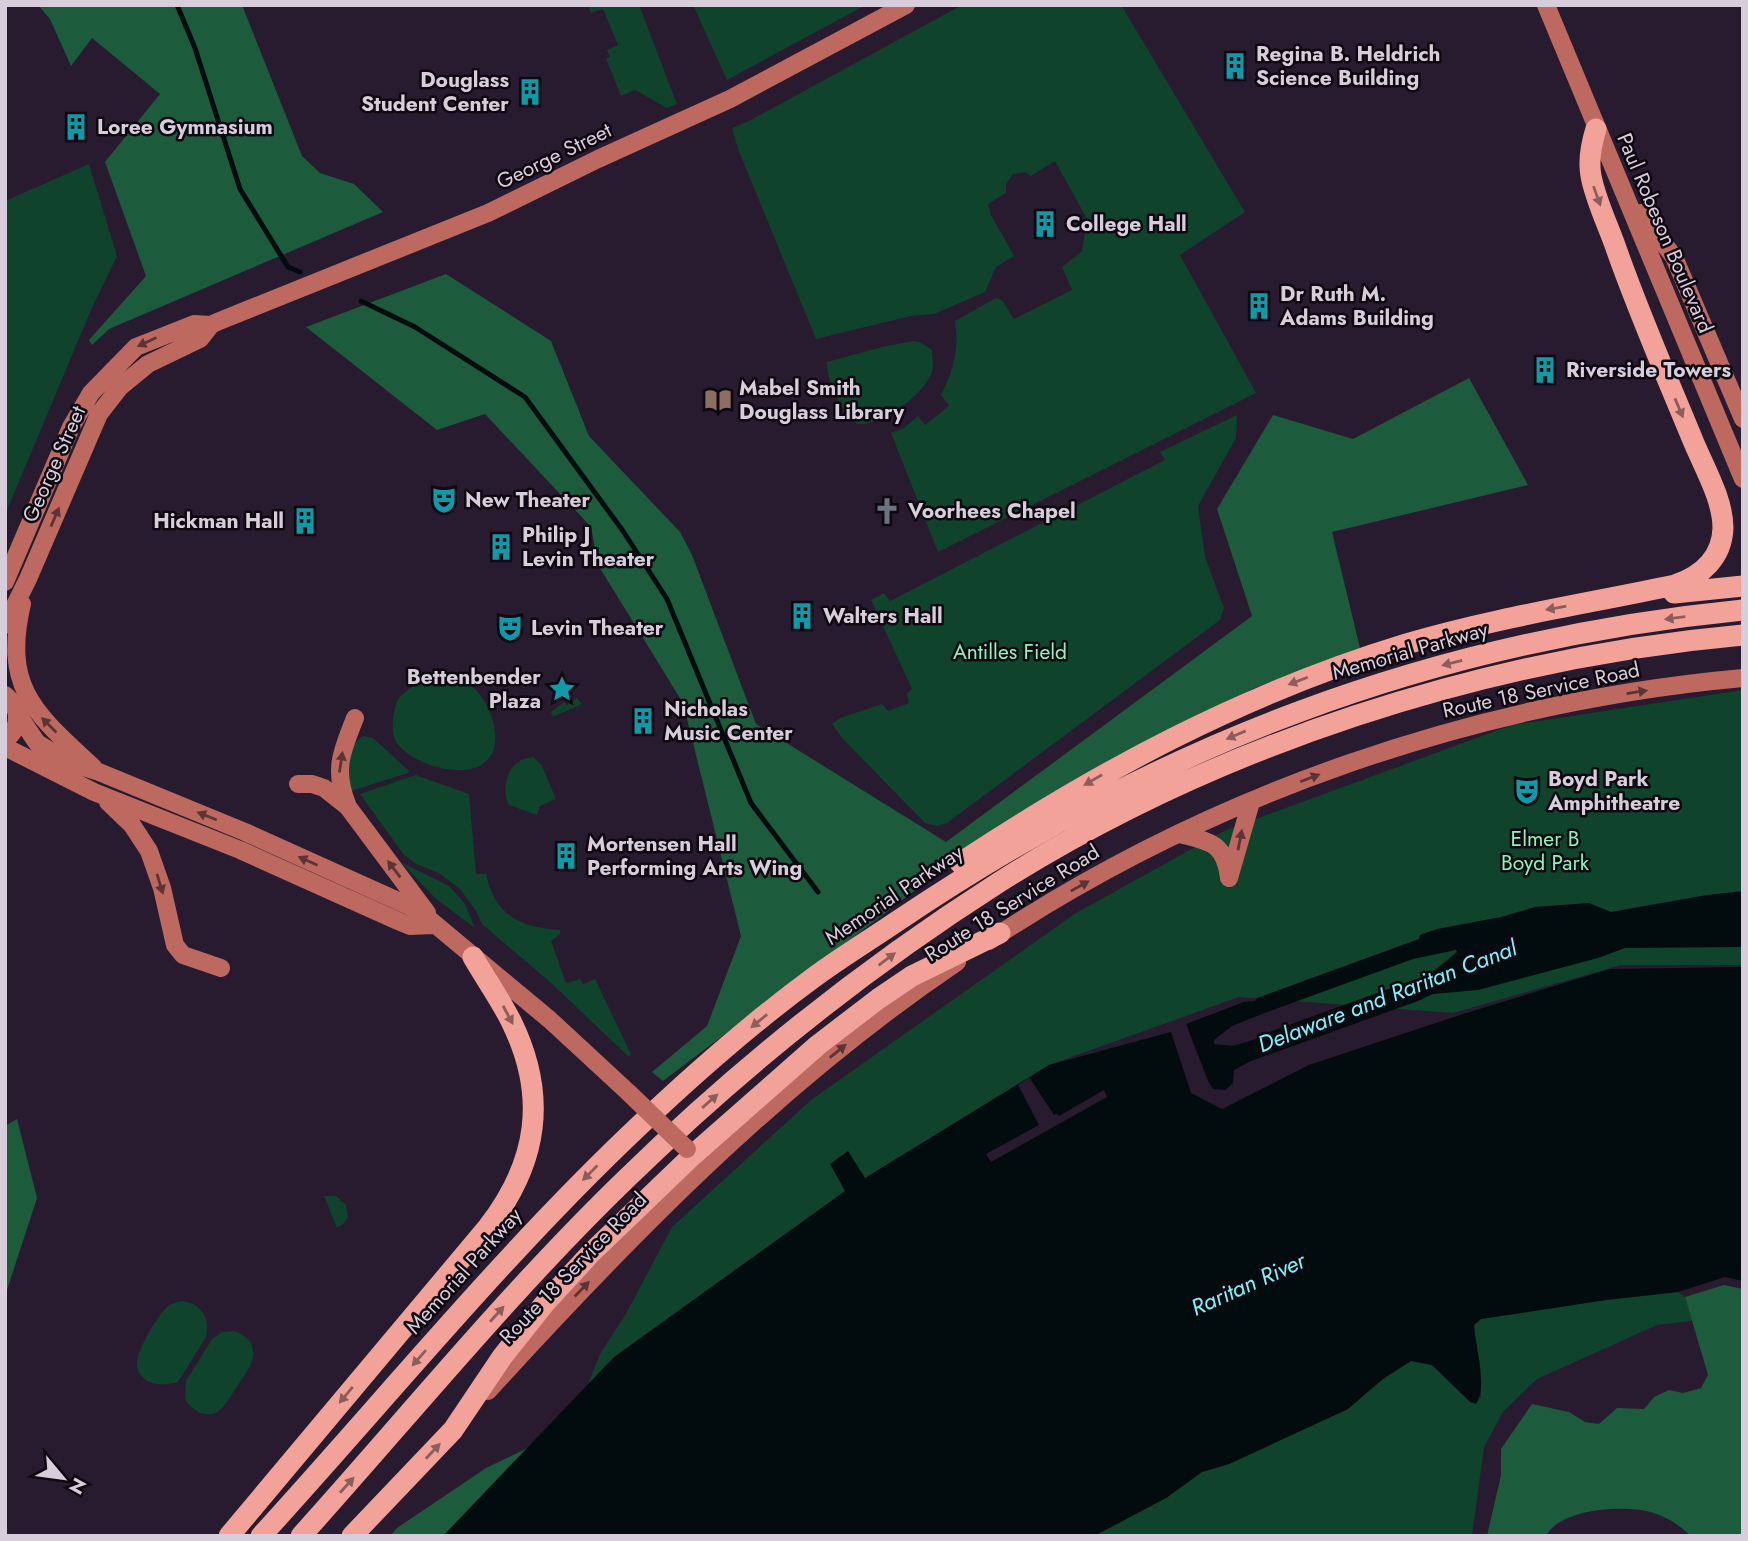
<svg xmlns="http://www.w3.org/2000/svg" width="1748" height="1541" font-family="Jost,sans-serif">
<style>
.green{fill:#0f432b}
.forest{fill:#1d5b3d}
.water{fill:#020c0e;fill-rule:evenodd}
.pier{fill:#281a2f}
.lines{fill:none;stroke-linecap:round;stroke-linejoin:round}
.stream{stroke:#020c0e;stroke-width:5}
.secondary{stroke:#bd6960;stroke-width:18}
.highway{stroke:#f2a298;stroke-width:21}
.secondary-bridge{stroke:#bd6960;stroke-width:18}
.oneway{fill:#8b5d5b}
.oneway2{fill:#5d3435}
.labels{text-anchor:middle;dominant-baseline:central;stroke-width:5;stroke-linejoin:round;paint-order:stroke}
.poi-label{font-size:21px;font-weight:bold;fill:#d7cddb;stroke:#0e0811;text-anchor:start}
.street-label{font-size:21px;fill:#d7cddb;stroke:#0e0811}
.park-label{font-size:21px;fill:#89f5bb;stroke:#0e0811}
.water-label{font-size:23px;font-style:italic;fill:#81f2fc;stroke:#0e0811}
</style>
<rect width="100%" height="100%" fill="#281a2f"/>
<path class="green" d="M588 5H639L677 104 667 108 635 90 621 96 606 59 610 57 607 50 618 45 603 9 591 13Z
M693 5H866L727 80Z
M962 5H1121L1245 212 1180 255 1256 393 938 552 891 433 904 428 918 416 925 425 949 406 941 395C954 369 959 349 955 321L996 298 1002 300 1014 319 1072 290 1062 267 1082 251 1087 219 1055 161 1031 176 1025 172 1013 174 1006 184V193L988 204 991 215 1014 256 996 267 985 292 934 314 911 316 816 339 738 149 732 128 749 121Z
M89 164 117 256 91 310 5 515V201Z
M913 341 920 342 932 350C932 357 934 366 932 372 924 395 881 426 857 424 841 410 827 384 827 362L882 347Z
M1237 415 1236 438 1198 506 1205 557 1224 608 1220 620 947 823 937 826 925 823 842 738 832 724 840 718 882 704 888 711 909 703 907 694 912 689 871 600 884 593 890 601 1165 460 1160 452Z
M435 675C444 675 453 675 462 679 482 690 498 719 495 743 489 791 407 766 395 740 392 732 392 721 394 713 395 709 396 702 399 698 407 688 424 680 435 675Z
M1743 690V965H1621L1453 1013 1239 997 1049 1065 588 1384 600 1354 627 1312 672 1227 811 1100 1076 913 1226 830 1512 725Z
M577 698 582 704 553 717 551 712 564 702 567 705Z
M363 736 373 738 409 771 408 773 351 791C347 774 345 746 363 736Z
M533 757 541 764 556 799 540 806 537 815 509 805C502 795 505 771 517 763 521 759 528 758 533 757Z
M416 775 469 794 476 874H486C496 917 520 927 560 930V934L551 941 566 983 580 979 583 984 595 979 631 1054 629 1057 550 982 482 924 476 911 460 889 439 873 416 864 404 855 360 794Z
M401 862 449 886 465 904 475 928 435 898Z
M324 1196H336L346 1205 348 1217 344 1223 337 1228Z
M1678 1292 1685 1297 1692 1321 1657 1325 1537 1379 1503 1412 1484 1447 1472 1536H1094L1166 1498 1202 1472 1229 1464 1348 1409 1383 1378 1411 1361 1431 1365 1450 1381 1481 1398 1480 1365 1475 1343 1474 1325 1481 1319 1606 1300Z
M182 1301C202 1304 210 1317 206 1337L178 1382C162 1388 135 1384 137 1361 138 1349 158 1315 167 1307 172 1303 176 1302 182 1301Z
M234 1331C243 1334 252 1340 253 1350 256 1362 244 1375 238 1385 233 1392 228 1402 222 1408 210 1421 192 1412 185 1399L186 1381 212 1339 222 1332Z"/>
<path class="forest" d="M38 5H242L302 156 320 173 354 184 383 212 109 329 92 345 89 340 146 276 105 162 160 94 92 38 71 66 50 19Z
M446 274 551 341 589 436 680 532 692 555 756 724 946 842 1252 616 1217 509 1273 415 1353 439 1469 378 1528 485 1332 532 1360 648 1252 689 987 836 663 1081 652 1072 707 1026 741 936 683 703 598 565 591 527 485 414 437 430 306 327Z
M17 1119 37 1198 5 1296V1126Z
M1724 1285 1743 1289V1536H1691C1679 1525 1669 1518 1654 1513 1627 1504 1560 1508 1546 1536H1487L1501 1475V1449L1532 1404 1569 1412 1585 1422 1599 1424 1617 1408 1644 1409 1654 1397 1669 1390 1683 1393 1701 1388 1708 1375 1685 1297Z
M536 1444 465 1536H390L397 1528 486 1468Z"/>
<path class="water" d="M1743 891V947L1625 948 1598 958 1478 990 1433 994 1418 1001 1251 1061 1234 1070 1233 1083 1225 1090 1213 1089 1208 1081 1186 1024 1244 1002 1255 1001 1257 998 1419 939 1420 935 1437 929 1501 917 1535 907 1589 903 1611 912 1707 895ZM1456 950 1457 952 1430 974 1258 1036 1256 1039 1233 1046 1214 1044V1040L1232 1026 1262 1014 1413 959Z
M1743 967V1281L1725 1277 1678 1292 1606 1300 1481 1319 1474 1325C1475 1345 1488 1388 1476 1404L1470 1402 1432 1365 1411 1361 1383 1379 1348 1409 1229 1464 1202 1472 1166 1498 1094 1536H443L614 1357 845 1191 830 1164 848 1151 865 1178 1049 1065 1171 1032 1191 1093 1222 1109 1309 1065 1460 1015 1610 969Z"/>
<path class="pier" d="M1029 1077 1054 1115 1057 1114 1059 1116 1104 1090 1107 1097 991 1162 986 1154 1039 1125 1018 1085Z"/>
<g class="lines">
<path class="stream" d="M177 5 195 48 240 189 288 267 300 272
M361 301 415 327 525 397 623 531 667 599 751 803 818 892"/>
<path class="secondary" d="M1546 5 1743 479
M1640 213 1674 257 1743 419
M5 582 71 427 91 393 136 347 194 324 211 325
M22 604C2 689 36 714 93 767
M5 625 28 579 99 414 120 387 148 364 200 339 211 325 217 322 488 213 598 159 730 99 906 5
M5 695C21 708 21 728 5 740
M17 713 37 743 68 762 99 772 245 832 418 910 550 1020 629 1093
M5 747 94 792 240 850 398 921 410 926 433 925
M298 784H312L324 788 348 807 427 913
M108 802 132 825 149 851 162 888 175 945 183 955 221 968
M347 804C333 769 342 751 355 718
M1180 834C1210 842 1224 842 1229 877
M1229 878 1251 802
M989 941C1212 793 1477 702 1743 678
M488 1391C631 1234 781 1081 957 962"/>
<path class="highway" d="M1674 593 1743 586
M960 863C1099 771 1245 693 1406 644 1494 618 1585 604 1675 585 1701 576 1722 558 1723 528 1723 500 1705 469 1694 443 1668 380 1640 316 1617 251 1609 227 1596 202 1591 176 1588 160 1591 145 1596 129
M229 1536 488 1227C538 1162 548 1096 511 1021 500 999 485 978 473 957
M261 1536C387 1398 505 1252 641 1124 695 1073 753 1022 813 978 840 958 868 941 896 922 1156 746 1429 641 1743 610
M301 1536C409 1416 511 1290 627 1178 740 1068 865 968 998 883 1217 744 1486 658 1743 635
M352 1536 453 1430 502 1357 545 1303 591 1253 693 1155 818 1045 878 999 912 976 1000 933"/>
<path class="secondary-bridge" d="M629 1093 687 1149"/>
</g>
<defs><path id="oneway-solid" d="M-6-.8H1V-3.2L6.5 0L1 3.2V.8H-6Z" transform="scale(1.75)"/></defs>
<g class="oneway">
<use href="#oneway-solid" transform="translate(1597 196) rotate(70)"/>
<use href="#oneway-solid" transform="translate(1679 408) rotate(67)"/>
<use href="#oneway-solid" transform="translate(1556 608) rotate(170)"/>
<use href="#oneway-solid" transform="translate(1675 618) rotate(173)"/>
<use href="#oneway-solid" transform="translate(1452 663) rotate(166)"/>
<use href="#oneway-solid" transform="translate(1298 681) rotate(159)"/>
<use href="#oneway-solid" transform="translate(1236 735) rotate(157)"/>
<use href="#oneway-solid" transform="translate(1093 780) rotate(150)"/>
<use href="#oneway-solid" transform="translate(887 959) rotate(-37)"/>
<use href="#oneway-solid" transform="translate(508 1015) rotate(62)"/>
<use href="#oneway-solid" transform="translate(759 1021) rotate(141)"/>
<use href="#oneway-solid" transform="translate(710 1101) rotate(-41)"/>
<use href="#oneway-solid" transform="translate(590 1173) rotate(135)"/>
<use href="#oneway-solid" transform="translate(497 1314) rotate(-48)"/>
<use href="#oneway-solid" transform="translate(419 1358) rotate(131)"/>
<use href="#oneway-solid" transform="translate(346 1395) rotate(130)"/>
<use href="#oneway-solid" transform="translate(433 1451) rotate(-47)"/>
<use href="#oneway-solid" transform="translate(347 1485) rotate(-48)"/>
</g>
<g class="oneway2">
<use href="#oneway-solid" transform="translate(147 342) rotate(155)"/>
<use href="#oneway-solid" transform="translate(55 517) rotate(-67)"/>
<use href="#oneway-solid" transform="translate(1637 692) rotate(-9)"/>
<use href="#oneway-solid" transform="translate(49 725) rotate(-135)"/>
<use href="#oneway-solid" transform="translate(341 762) rotate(-81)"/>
<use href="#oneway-solid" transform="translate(1310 778) rotate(-21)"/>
<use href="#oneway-solid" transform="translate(207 816) rotate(-158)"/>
<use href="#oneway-solid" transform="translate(1240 840) rotate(-79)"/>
<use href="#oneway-solid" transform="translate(308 861) rotate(-156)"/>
<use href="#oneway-solid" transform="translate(394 869) rotate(-127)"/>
<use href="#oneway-solid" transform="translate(160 884) rotate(73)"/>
<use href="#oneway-solid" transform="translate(1080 886) rotate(-29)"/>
<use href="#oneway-solid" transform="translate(838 1051) rotate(-39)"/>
<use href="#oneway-solid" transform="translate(582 1289) rotate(-46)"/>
</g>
<defs>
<symbol id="building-bare" viewBox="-9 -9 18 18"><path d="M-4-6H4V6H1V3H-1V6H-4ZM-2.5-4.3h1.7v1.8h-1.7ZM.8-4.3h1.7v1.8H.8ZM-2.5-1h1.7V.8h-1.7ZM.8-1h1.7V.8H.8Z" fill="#0f9aa8" stroke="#0e0811" stroke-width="2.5" paint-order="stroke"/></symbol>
<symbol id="library-bare" viewBox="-9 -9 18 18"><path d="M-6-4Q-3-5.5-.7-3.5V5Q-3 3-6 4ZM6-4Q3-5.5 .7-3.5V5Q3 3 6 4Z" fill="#8d6e63" stroke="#0e0811" stroke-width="2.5" paint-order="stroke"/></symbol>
<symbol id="theatre-bare" viewBox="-9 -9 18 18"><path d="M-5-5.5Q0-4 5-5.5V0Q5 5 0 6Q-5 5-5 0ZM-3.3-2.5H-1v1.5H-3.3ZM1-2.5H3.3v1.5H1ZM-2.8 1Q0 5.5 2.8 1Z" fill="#0f9aa8" stroke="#0e0811" stroke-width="2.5" paint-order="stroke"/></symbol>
<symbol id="church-bare" viewBox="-9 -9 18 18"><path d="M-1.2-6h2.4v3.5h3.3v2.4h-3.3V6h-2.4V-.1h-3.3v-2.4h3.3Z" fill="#6b7280" stroke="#0e0811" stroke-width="2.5" paint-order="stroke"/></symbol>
<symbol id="sight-bare" viewBox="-9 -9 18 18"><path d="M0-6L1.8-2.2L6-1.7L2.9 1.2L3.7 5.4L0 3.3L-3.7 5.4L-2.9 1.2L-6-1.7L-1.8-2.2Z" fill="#0f9aa8" stroke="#0e0811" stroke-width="2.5" paint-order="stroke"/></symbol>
</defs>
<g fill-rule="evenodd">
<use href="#building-bare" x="1216" y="47" width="38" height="38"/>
<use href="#building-bare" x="511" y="73" width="38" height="38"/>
<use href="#building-bare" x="57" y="108" width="38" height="38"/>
<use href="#building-bare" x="1026" y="205" width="38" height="38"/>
<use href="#building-bare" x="1240" y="287" width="38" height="38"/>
<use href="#building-bare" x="1526" y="351" width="38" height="38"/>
<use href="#library-bare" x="699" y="381" width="38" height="38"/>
<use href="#theatre-bare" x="425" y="481" width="38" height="38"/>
<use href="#church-bare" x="868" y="492" width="38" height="38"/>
<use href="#building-bare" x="286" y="502" width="38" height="38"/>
<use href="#building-bare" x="482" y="528" width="38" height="38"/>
<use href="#building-bare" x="783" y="597" width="38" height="38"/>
<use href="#theatre-bare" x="491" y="609" width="38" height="38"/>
<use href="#sight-bare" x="543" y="670" width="38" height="38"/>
<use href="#building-bare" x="624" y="702" width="38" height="38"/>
<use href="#theatre-bare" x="1508" y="772" width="38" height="38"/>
<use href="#building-bare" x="547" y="837" width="38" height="38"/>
</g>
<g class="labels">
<g class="poi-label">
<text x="1256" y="54">Regina B. Heldrich<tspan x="1256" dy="24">Science Building</tspan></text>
<text x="509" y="80" text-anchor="end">Douglass<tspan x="509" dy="24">Student Center</tspan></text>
<text x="97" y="127">Loree Gymnasium</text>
<text x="1066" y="224">College Hall</text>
<text x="1280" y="294">Dr Ruth M.<tspan x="1280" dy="24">Adams Building</tspan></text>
<text x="1566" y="370">Riverside Towers</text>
<text x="739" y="388">Mabel Smith<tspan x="739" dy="24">Douglass Library</tspan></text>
<text x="465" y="500">New Theater</text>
<text x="908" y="511">Voorhees Chapel</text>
<text x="284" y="521" text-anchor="end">Hickman Hall</text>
<text x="522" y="535">Philip J<tspan x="522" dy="24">Levin Theater</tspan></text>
<text x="823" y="616">Walters Hall</text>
<text x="531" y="628">Levin Theater</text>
<text x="541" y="677" text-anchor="end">Bettenbender<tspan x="541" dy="24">Plaza</tspan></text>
<text x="664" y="709">Nicholas<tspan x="664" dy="24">Music Center</tspan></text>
<text x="1548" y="779">Boyd Park<tspan x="1548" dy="24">Amphitheatre</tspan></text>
<text x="587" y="844">Mortensen Hall<tspan x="587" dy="24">Performing Arts Wing</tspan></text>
</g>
<g class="street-label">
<text transform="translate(554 156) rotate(-26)">George Street</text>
<text transform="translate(1665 233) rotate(67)">Paul Robeson Boulevard</text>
<text transform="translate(54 464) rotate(-66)">George Street</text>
<text transform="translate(1410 651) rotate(-16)">Memorial Parkway</text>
<text transform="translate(1541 690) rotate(-12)">Route 18 Service Road</text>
<text transform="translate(894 895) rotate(-34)">Memorial Parkway</text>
<text transform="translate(1012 903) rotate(-32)">Route 18 Service Road</text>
<text transform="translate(573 1268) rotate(-46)">Route 18 Service Road</text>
<text transform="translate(464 1271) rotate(-48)">Memorial Parkway</text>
</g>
<g class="park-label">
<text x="1010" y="652">Antilles Field</text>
<text x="1545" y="839">Elmer B<tspan x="1545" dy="24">Boyd Park</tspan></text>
</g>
<g class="water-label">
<text transform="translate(1387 996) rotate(-21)">Delaware and Raritan Canal</text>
<text transform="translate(1248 1284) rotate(-24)">Raritan River</text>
</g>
</g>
<rect width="1748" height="1541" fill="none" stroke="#d7cddb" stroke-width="14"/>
<g transform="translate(63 1478) rotate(119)" stroke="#0e0811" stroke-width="5" paint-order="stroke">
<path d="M0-5L12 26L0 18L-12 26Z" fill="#d7cddb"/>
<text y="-10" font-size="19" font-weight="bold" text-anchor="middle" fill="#d7cddb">N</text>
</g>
</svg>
